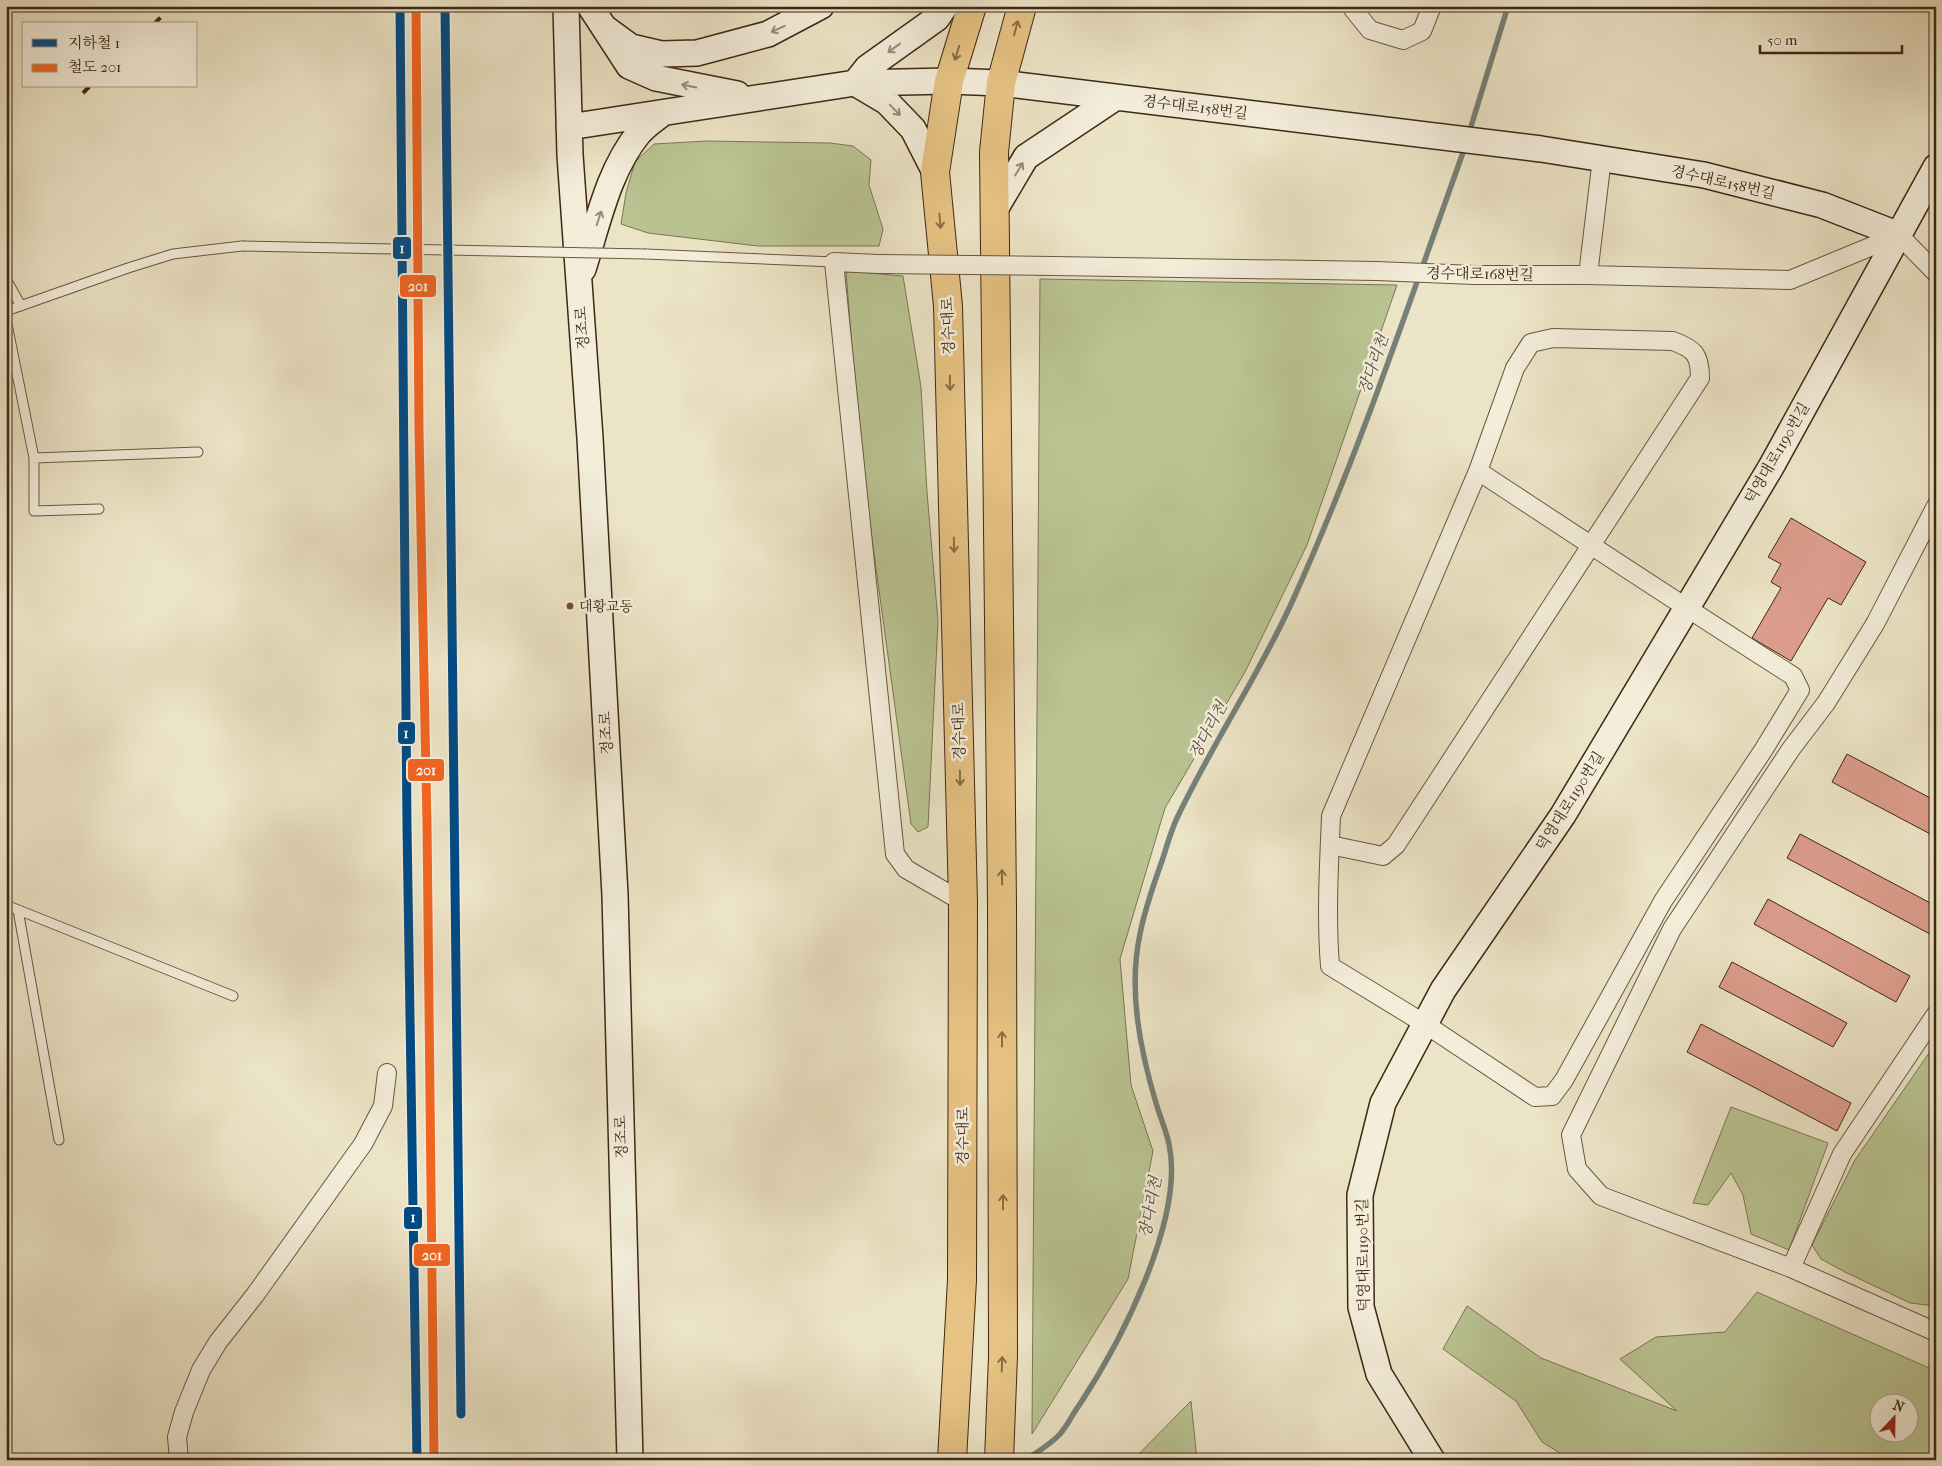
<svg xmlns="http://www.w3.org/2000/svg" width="1942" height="1466" font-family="'IM FELL French Canon','Noto Serif KR',serif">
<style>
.green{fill:#bac493;stroke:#7c7654;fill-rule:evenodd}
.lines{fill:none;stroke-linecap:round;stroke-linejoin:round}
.stream{stroke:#768179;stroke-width:5.5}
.building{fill:#dc9d8c;stroke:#3f2715}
.lane-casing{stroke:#6a5641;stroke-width:11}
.street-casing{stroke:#6a5641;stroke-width:20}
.secondary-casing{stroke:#3f2715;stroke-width:28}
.primary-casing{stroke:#3f2715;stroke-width:30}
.lane{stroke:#f3edda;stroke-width:9}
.street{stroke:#f3edda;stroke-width:18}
.secondary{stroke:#f3edda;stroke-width:25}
.primary{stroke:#e6c283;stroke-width:28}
.rail{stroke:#3f2715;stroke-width:4;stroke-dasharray:9 9;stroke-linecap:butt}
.lane-bridge-casing{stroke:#6a5641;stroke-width:11;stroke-linecap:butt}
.street-bridge-casing{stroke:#6a5641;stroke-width:20;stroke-linecap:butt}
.lane-bridge{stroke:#f3edda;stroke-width:9}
.street-bridge{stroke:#f3edda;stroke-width:18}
.rail-1-casing{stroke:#f3edda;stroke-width:12}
.rail-1{stroke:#f26522;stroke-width:9}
.metro-1-casing{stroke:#f3edda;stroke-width:12}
.metro-1{stroke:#004a85;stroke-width:9}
.oneway{stroke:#8a6d46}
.oneway2{stroke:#998a78}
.bus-dot{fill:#7a4b2a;stroke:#f3edda;stroke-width:2}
.labels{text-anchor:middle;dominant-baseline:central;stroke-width:5;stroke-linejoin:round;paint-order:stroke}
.bus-label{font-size:14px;fill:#3f2715;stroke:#f3edda;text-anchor:start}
.street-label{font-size:15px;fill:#3f2715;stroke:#f3edda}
.water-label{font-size:16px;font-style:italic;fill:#564c3e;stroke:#f3edda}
.line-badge{stroke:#f3edda;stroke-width:2}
.badge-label{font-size:14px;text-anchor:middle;font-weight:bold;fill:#fff}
</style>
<rect width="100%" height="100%" fill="#ece4c6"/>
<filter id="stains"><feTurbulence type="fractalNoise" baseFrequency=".004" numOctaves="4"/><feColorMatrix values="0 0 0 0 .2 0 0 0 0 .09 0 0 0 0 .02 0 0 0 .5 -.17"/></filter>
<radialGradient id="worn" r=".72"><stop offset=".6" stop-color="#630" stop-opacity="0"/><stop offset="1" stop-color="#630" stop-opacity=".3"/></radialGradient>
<path class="green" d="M707 141 830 143 853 146 871 160 869 185 883 229 879 246H758L648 233 621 224 626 193 635 162 654 144Z
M846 271 903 276 921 387 927 492 938 621 928 827 918 832 911 824 860 451Z
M1040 279 1397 285 1307 545 1245 672 1165 808 1120 959 1131 1085 1153 1151 1128 1279 1032 1434Z
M1936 1043V1130L1934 1133 1936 1134V1306L1910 1303 1845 1272 1821 1259 1812 1245 1855 1160Z
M1731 1107 1828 1143 1789 1250 1751 1234 1743 1195 1731 1173 1708 1205 1693 1203Z
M1757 1292 1936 1371V1460H1571L1542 1442 1516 1401 1443 1349 1467 1306 1541 1358 1677 1411 1620 1359 1656 1337 1725 1332ZM1880 1404H1910V1434H1880Z
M1191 1401 1197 1460H1133Z"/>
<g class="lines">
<path class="stream" d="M1469 133 1508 6
M1026 1460C1037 1452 1051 1444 1060 1434 1068 1425 1073 1413 1080 1404 1120 1343 1185 1219 1169 1144 1166 1130 1160 1117 1156 1103 1140 1049 1128 990 1140 934 1145 908 1154 883 1163 858 1167 845 1171 831 1177 818 1212 744 1258 677 1292 602 1359 454 1410 300 1465 147"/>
</g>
<path class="building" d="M1791 518 1866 562 1841 605 1828 598 1791 661 1752 638 1781 588 1771 582 1781 564 1768 557Z
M1847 754 1936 801V837L1832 782Z
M1800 834 1936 906V924L1930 934 1787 858Z
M1768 899 1910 976 1896 1002 1754 924Z
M1732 962 1847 1023 1833 1047 1719 987Z
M1701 1024 1851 1103 1837 1131 1687 1052Z"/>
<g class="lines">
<defs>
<path id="lane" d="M646 254 834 262
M6 279 21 306
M6 311 128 268 173 254 242 246
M6 319 34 458V511L99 509
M34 458 198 452
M6 905 233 996
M18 910 59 1140"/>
<path id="street" d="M1353 6V9L1370 30 1403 40 1422 31 1432 6
M878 264 834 262 895 854 906 869 963 902
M1053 266 1377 271 1474 275H1588L1790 280 1899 235 1936 273
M1588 275 1602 158
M1330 845 1383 856 1396 845 1700 378C1700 354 1694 349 1673 341L1553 338 1531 343 1515 368 1478 471 1331 816C1329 866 1326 916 1330 966L1425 1024 1535 1097 1552 1096 1564 1080 1663 901 1764 749 1800 690 1793 676C1687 609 1583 540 1478 471
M1936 1014 1842 1154 1791 1268 1936 1332
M1791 1268 1601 1196 1577 1169 1571 1135 1672 929 1791 749 1826 703 1875 624 1936 506
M179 1460 177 1437 184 1412 201 1370 218 1342 255 1295 363 1144 383 1106 387 1073"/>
<path id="secondary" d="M566 6 570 155 590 438 615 895 630 1460
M590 6 629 66 656 78 737 94
M605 28 631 47 661 54 697 53 768 34 821 6
M855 83 887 102 913 129 935 172
M855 83 867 68 937 18 945 6
M569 127 855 83 949 81 1001 83 1541 149 1704 175 1822 205 1899 235
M994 211 1026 157 1116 97
M583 269C598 223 608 171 639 133 646 125 655 119 663 113
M1432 1460 1379 1374 1361 1307 1360 1195 1383 1103 1443 990 1563 815 1771 467 1936 167"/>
<path id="primary" d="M952 1460 962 1280 963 902 948 306 935 172 949 81 972 6
M999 1460 1003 1356 1002 904 994 152 1001 83 1022 6"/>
</defs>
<use href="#lane" class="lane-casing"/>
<use href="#street" class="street-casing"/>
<use href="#secondary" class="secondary-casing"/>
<use href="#primary" class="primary-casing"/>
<use href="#lane" class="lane"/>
<use href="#street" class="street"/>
<use href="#secondary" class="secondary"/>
<use href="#primary" class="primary"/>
<path class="rail" d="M154 24 172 6
M83 93 90 86"/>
<defs>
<path id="lane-bridge" d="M242 246 646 254"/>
<path id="street-bridge" d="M878 264 1053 266"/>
</defs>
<use href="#lane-bridge" class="lane-bridge-casing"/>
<use href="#street-bridge" class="street-bridge-casing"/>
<use href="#lane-bridge" class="lane-bridge"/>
<use href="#street-bridge" class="street-bridge"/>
<defs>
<path id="rail-1" d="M416 6 419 432 427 824 434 1460"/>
</defs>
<use href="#rail-1" class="rail-1-casing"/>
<use href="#rail-1" class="rail-1"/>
<defs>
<path id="metro-1" d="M400 6 407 827 417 1460
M445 6 461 1414"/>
</defs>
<use href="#metro-1" class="metro-1-casing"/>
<use href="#metro-1" class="metro-1"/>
</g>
<defs><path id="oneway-shaft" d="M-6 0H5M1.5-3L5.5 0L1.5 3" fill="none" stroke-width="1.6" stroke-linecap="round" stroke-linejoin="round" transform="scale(1.25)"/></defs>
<g class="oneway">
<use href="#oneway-shaft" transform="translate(1016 28) rotate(-75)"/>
<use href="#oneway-shaft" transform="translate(957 53) rotate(107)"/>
<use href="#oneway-shaft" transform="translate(940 221) rotate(85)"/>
<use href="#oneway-shaft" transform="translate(950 383) rotate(89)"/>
<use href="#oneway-shaft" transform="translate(954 545) rotate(89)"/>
<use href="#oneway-shaft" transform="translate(960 778) rotate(89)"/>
<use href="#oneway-shaft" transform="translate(1002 877) rotate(-91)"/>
<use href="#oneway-shaft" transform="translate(1002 1039) rotate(-90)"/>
<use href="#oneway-shaft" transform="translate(1003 1202) rotate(-90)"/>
<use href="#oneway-shaft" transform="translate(1002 1364) rotate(-88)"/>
</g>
<g class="oneway2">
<use href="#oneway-shaft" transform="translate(778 29) rotate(155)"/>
<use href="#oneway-shaft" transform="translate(894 48) rotate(144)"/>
<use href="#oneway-shaft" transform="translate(689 86) rotate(-168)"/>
<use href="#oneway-shaft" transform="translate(895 110) rotate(46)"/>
<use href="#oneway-shaft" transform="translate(1019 169) rotate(-59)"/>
<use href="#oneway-shaft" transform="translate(599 218) rotate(-72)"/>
</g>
<circle class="bus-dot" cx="570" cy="606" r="4.5"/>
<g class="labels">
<g class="bus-label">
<text x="579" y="606">대황교동</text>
</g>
<g class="street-label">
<text transform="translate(1195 107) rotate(7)">경수대로158번길</text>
<text transform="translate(1723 182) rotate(13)">경수대로158번길</text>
<text transform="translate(1480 274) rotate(1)">경수대로168번길</text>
<text transform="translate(948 326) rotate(-92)">경수대로</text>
<text transform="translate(582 328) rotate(-94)">정조로</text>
<text transform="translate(1777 453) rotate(-60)">덕영대로1190번길</text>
<text transform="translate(959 731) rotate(-91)">경수대로</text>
<text transform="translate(606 733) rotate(-93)">정조로</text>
<text transform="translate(1570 801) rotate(-58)">덕영대로1190번길</text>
<text transform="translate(963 1136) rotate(-90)">경수대로</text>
<text transform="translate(621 1137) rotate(-92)">정조로</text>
<text transform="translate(1363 1255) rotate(-91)">덕영대로1190번길</text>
</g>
<g class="water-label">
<text transform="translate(1373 364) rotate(-71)">장다리천</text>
<text transform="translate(1208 730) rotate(-62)">장다리천</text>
<text transform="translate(1150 1207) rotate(-79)">장다리천</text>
</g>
</g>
<g class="line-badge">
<rect x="392" y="236" width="20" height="24" rx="5" fill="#004a85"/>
<rect x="399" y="274" width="38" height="24" rx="5" fill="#f26522"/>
<rect x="397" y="721" width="19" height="24" rx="5" fill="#004a85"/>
<rect x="407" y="758" width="38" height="24" rx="5" fill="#f26522"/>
<rect x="403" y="1206" width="20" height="24" rx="5" fill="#004a85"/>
<rect x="413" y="1243" width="38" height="24" rx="5" fill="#f26522"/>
</g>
<g class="badge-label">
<text x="402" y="253">1</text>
<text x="418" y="291">201</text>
<text x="406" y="738">1</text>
<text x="426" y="775">201</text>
<text x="413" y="1222">1</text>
<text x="432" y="1260">201</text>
</g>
<rect width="1942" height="1466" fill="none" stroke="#ece4c6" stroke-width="25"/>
<rect x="8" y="8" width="1927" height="1451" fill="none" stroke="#3f2715" stroke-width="2.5"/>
<rect x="12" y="12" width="1917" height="1441" fill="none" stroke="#3f2715"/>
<rect x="22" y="22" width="175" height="65" fill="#f3edda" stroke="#ab9e8b"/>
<rect x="32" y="39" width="25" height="8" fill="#004a85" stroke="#ab9e8b"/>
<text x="68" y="48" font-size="15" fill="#3f2715">지하철 1</text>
<rect x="32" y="64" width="25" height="8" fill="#f26522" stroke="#ab9e8b"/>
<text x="68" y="72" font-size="15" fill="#3f2715">철도 201</text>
<g transform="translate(1894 1418) rotate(22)"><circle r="24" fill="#f3edda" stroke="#ab9e8b"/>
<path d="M0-4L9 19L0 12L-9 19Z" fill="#8f2418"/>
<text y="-8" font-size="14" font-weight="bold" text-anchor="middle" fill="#3f2715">N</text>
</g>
<path d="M1760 45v8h142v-8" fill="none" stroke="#3f2715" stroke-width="2.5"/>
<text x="1767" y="45" font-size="15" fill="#3f2715" stroke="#f3edda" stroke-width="4" paint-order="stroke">50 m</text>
<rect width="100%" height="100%" filter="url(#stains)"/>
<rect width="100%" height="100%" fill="url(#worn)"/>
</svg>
